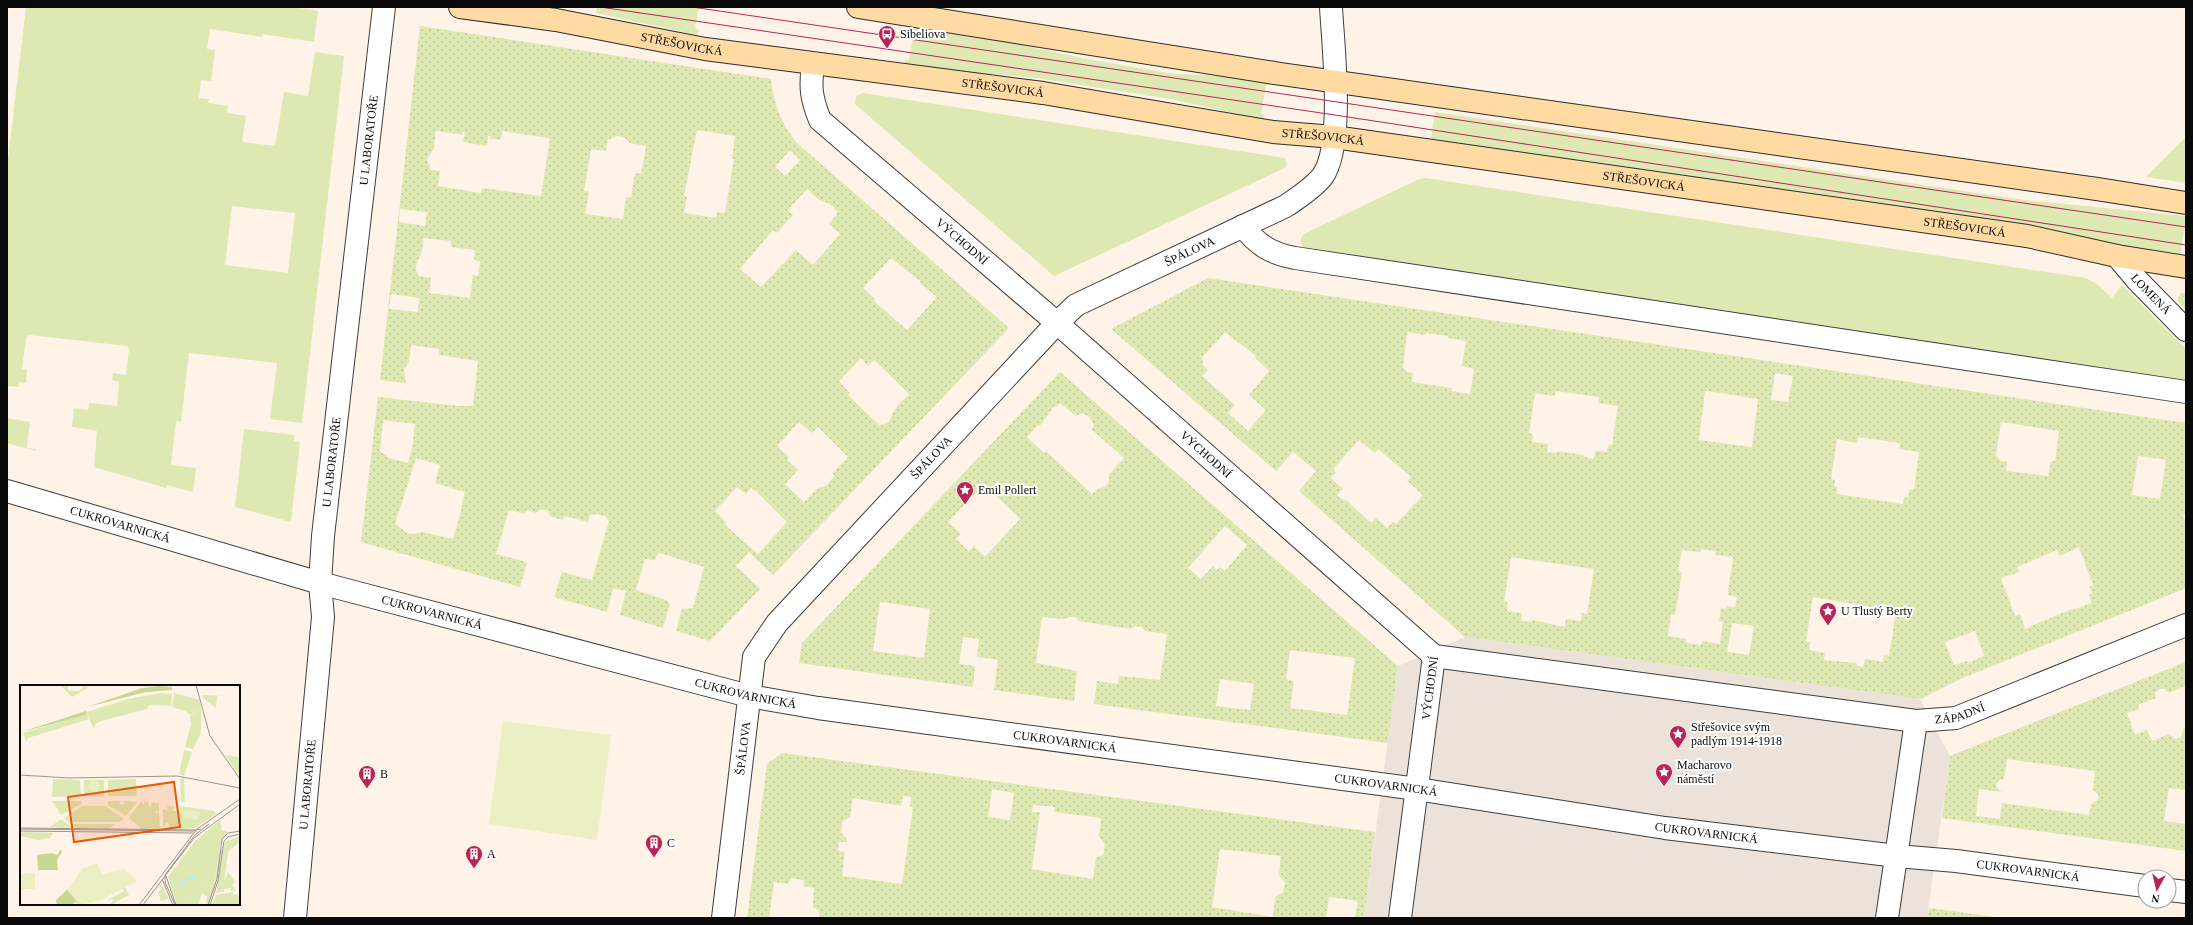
<svg xmlns="http://www.w3.org/2000/svg" width="2193" height="925" font-family="Georgia,serif">
<style>
.grass{fill:#dde8b2;fill-rule:evenodd}
.garden{fill:url(#garden-dots);fill-rule:evenodd}
.pitch{fill:#ecefc4}
.plaza{fill:#ece2d9}
.lines{fill:none;stroke-linecap:round;stroke-linejoin:round}
.street-casing{stroke:#3d3d3d;stroke-width:24}
.secondary-casing{stroke:#2c2c2c;stroke-width:24}
.street{stroke:#fff;stroke-width:22}
.secondary{stroke:#ffdaa2;stroke-width:22}
.tram{stroke:#b92455;stroke-width:1}
.labels{text-anchor:middle;dominant-baseline:central;stroke-width:4;stroke-linejoin:round;paint-order:stroke}
.poi-label{font-size:12px;fill:#0a0a0a;stroke:#fff;text-anchor:start}
.street-label{font-size:12px;fill:#0a0a0a;stroke:#fff}
.inset-river{fill:none;stroke:#aceff6;stroke-width:2}
.inset-road{fill:none;stroke:#9d968f;stroke-width:1}
.view{fill:#e8590c;fill-opacity:0.15;stroke:#e8590c;stroke-width:2}
.inset-edge{fill:none;stroke:#0a0a0a;stroke-width:2}
</style>
<defs>
<pattern id="garden-dots" width="8" height="8" patternUnits="userSpaceOnUse"><rect width="8" height="8" fill="#dde8b2"/><path d="M2 2h.1M6 6h.1" fill="none" stroke="#bcc698" stroke-width="1.8" stroke-linecap="round"/></pattern>
</defs>
<rect width="100%" height="100%" fill="#fff3e7"/>
<path class="grass" d="M26 7H293L318 11 314 42 262 34V37L210 29 207 49 215 50 211 81 201 80 199 98 209 99 208 103 228 106 227 113 246 116 242 142 275 146 284 92 308 96 315 52 344 56 302 423 270 419 277 363 189 353 181 422 176 421 171 465 196 468 193 492 167 485 166 488 94 467 97 431 72 427 74 408 88 410 89 403 117 406 119 382 112 380 113 373 126 375 129 349 127 346 29 335 26 338 22 369 27 370 26 383 19 382V387L7 386V168ZM232 206 295 213 288 273 225 265Z
M597 7H699L695 28 699 30 697 35 596 13Z
M911 21 1087 59 1175 74 1269 78V85H1266L1261 114 1264 115 1263 120 1171 99 1036 78 904 67 905 60H909L914 32 911 30Z
M863 93 1285 158 1287 164 1285 168 1054 276 855 104 856 96Z
M1435 112 2024 200 2186 216 2180 259 1431 139Z
M2186 137V183L2146 177Z
M1425 178 2086 278 2098 285 2112 298 2122 285 2186 349V381L1303 247 1301 243V238L1304 234 1417 180Z
M2181 293H2186V309L2177 300Z
M7 418 30 422 27 448 36 449V451L7 443Z
M244 429 295 435 294 441 300 442 291 522 235 507Z"/>
<path class="garden" d="M420 26 771 79C774 104 781 124 797 143L1009 328 773 575 749 552 736 566 760 589 710 641 676 631 682 609 693 608 704 567 663 554 658 553 655 560 645 559 636 590 666 600 670 604 663 628 620 615 626 591 613 588 607 612 554 597 562 572 592 580 609 521 605 516 596 514 590 515 588 522 565 516 563 520 550 516 548 511 541 509 536 513 526 510 525 514 509 510 496 554 527 562 520 587 361 542 378 397 458 406H473L478 361 439 355V349L411 345 409 361 404 370 406 383 380 380ZM697 130 735 136 732 159H734L725 213 717 212 716 218 684 213 687 197 684 196ZM436 131 462 135V132H465L463 142 487 146 488 136H491L490 139 501 140 502 131 548 138 550 139 541 196 482 188 481 193 438 186 440 171 431 170 427 159 434 148ZM618 136 625 138 630 143 646 146 641 174 635 173 631 198 626 197 623 219 585 214 589 192 584 191 591 149 606 151 607 140ZM790 150 800 160 785 176 775 167ZM807 189C810 191 816 199 820 200 826 202 836 205 837 214L829 224 840 234 813 265 796 250 761 287 740 269 773 230 777 233 793 215 788 210ZM400 209 427 212 425 226 399 222ZM423 238 451 241V247L475 250 474 260 480 261 478 276 473 275 470 298 429 293 431 278 419 276C412 266 419 261 422 251 423 247 423 242 423 238ZM891 258 920 281V283L937 297 907 330 874 301 875 299 863 288ZM391 294 419 298 418 312 389 309ZM861 358 868 366 874 360 909 394C905 399 899 403 896 408 889 417 894 423 879 425L848 395 850 393 839 381ZM383 420 415 424 412 449 408 463 389 458 380 451ZM799 422 812 433 818 427 848 457 833 473 834 476 826 486 818 488 804 502 785 484 798 470 787 460 789 457 777 446ZM416 458 440 465 435 483 465 492 461 507 462 508 453 539 422 532 414 534 407 533 395 524ZM737 487 746 494 751 488 756 491 787 522 758 554 725 525 726 522 715 511Z
M1208 278 2186 423V514L2183 515 2186 523V588L1958 680 1920 699 1465 637 1299 491 1316 471 1293 452 1276 471 1111 329ZM1225 332 1256 356 1255 358 1269 371 1249 395 1266 410 1248 431 1228 413 1235 405 1202 376 1208 370 1203 365 1202 358ZM1407 332 1426 335V333C1434 334 1441 335 1448 336V338L1466 341 1462 366 1474 369 1470 394 1452 391V388L1412 382 1413 373 1407 372 1403 367ZM1775 373 1793 376 1788 402 1771 400ZM1556 391 1599 397 1598 403 1618 406 1612 445 1608 444 1607 452 1595 451 1594 459 1584 457V455L1557 451 1556 453 1547 452 1548 444 1532 442 1533 434 1529 433 1535 393 1554 396ZM1705 391C1725 393 1738 396 1758 399L1752 447 1699 440ZM2001 422 2059 431 2055 461H2051L2048 476 2006 471 2007 462 2000 461 1996 455ZM1858 437 1900 443 1899 449 1919 452 1914 490 1909 489 1908 498 1904 497 1903 504 1837 494V487L1834 486 1835 480 1831 479 1837 439 1857 443ZM1359 440 1375 453 1378 449 1411 477 1407 481 1423 495 1396 524 1393 522 1387 528 1376 518 1371 523 1346 500 1345 501 1337 495 1343 489 1331 478 1336 473 1333 469ZM2138 456 2166 460 2160 499 2132 495ZM2079 547 2093 585 2089 587 2092 593 2089 595 2092 603 2072 610 2071 609 2025 629 2020 614 2015 616 2001 578 2019 572 2017 567 2057 550 2060 556ZM1701 549 1716 551 1715 555 1733 557 1728 592V595L1737 597 1735 607 1727 606 1726 609 1721 608 1719 621 1723 622 1720 644 1702 641 1701 645 1686 643V639L1668 636 1671 614 1675 615 1682 572 1678 571 1682 550 1700 552ZM1511 557 1594 569 1587 614 1582 613 1581 621 1566 619 1565 627 1532 620 1531 622 1521 621 1522 613 1507 611 1508 602H1504ZM1813 597 1896 611 1889 656 1884 655 1883 662 1865 659 1863 667 1857 666V663L1824 660 1825 653 1809 650 1810 642 1806 641ZM1732 623 1754 626 1749 655 1727 652ZM1975 631 1984 656 1968 663 1967 661 1954 665 1945 642Z
M1060 372 1398 666 1388 743 1094 704 1097 681 1118 684 1119 676 1160 680 1167 634 1145 631 1142 627 1135 626 1131 629 1079 621 1075 617H1069L1064 619 1042 617 1036 663 1077 671 1074 701 799 663 802 643ZM1060 403 1076 416 1082 413 1090 417 1094 426 1091 429 1124 458 1109 474V481L1106 486 1096 490 1092 494 1046 451 1044 453 1027 437 1038 425 1040 426 1054 406 1056 407ZM984 484 1020 519 985 557 974 546 969 551 956 539 961 534 948 522ZM1225 526 1247 545 1225 571 1220 567 1217 570 1213 566 1201 579 1188 568ZM880 602 930 609 924 658 873 651ZM963 637 979 639 977 657 998 660 994 690 973 687 975 666 959 664ZM1290 650 1355 658 1347 715 1290 708 1294 681 1286 679ZM1220 679 1254 684 1250 710 1216 706Z
M2186 662V686L2169 693 2164 689H2159L2155 693 2156 698 2138 705 2139 709 2127 713 2135 735 2147 730 2152 741 2170 734 2174 739 2180 738 2183 733V729L2186 728V790L2169 788 2164 821 2186 824V851L1942 818 1950 756ZM2007 759 2095 771 2093 790 2098 794V800L2091 804 2089 815 2002 803 2000 819 1976 816 1979 789 2003 792 1998 790 1996 784 1999 780 2004 779Z
M782 753 1375 832 1364 918H1355L1358 901 1329 897 1326 917 1335 918H820L818 909 813 908 814 888 804 886V880L790 878 789 884 774 882 769 918H747L767 764ZM992 789 1014 793 1010 820 988 817ZM903 796 911 797 910 807H913L902 884 842 876 845 852 838 851 839 842H847V839L841 833 842 822 850 817 853 798 901 806ZM1033 805 1055 807 1054 812 1101 818 1099 837 1105 844 1103 855 1096 857 1093 879 1032 869 1040 812H1032ZM1220 849 1281 856 1279 875 1285 882 1283 892 1275 897 1273 917 1212 907Z
M1929 908 2003 918H1927Z"/>
<path class="pitch" d="M503 721 611 735 597 840 489 824Z"/>
<path class="plaza" d="M1465 637 1920 699 1950 756 1927 918H1364L1398 666Z"/>
<g class="lines">
<defs>
<g id="street">
<path id="s1" d="M813 64C810 87 811 98 820 120L1057 323 1434 656"/>
<path d="M1243 226C1257 245 1272 254 1295 258L2186 392"/>
<path id="s2" d="M2117 256 2137 280 2186 330"/>
<path id="s3" d="M7 491 320 583 749 696 818 708 1417 789 1665 828 1897 856 1956 861 2145 886"/>
<path id="s4" d="M1434 656 1916 721 1956 718 2186 625"/>
<path d="M2169 890 2186 892"/>
<path id="s5" d="M295 918 323 617 320 583 323 536 384 7"/>
<path id="s6" d="M723 918 754 657 777 623 1057 323 1076 305 1286 206C1299 197 1312 189 1322 177 1345 146 1333 46 1331 7"/>
<path id="s7" d="M1400 918 1434 656"/>
<path d="M1887 918 1916 721"/>
</g>
<g id="secondary">
<path id="s8" d="M460 7 556 20 705 49 1043 93 1273 132 1334 137 2027 236 2117 256 2186 267"/>
<path d="M858 7 1281 74 2097 189 2186 203"/>
</g>
</defs>
<use href="#street" class="street-casing"/>
<use href="#secondary" class="secondary-casing"/>
<use href="#street" class="street"/>
<use href="#secondary" class="secondary"/>
<path class="tram" d="M600 7 1335 115 2186 245
M692 7 2186 227"/>
</g>
<defs>
<symbol id="bus-pin" viewBox="-11 -11 22 30"><path d="M0 17L-7.5 6A9.5 9.5 0 1 1 7.5 6Z" fill="#b92455" stroke="#fff"/><path d="M-5-6H5V4H4V6H2V4H-2V6H-4V4H-5ZM-3.5-4V0h7V-4ZM-3.5 1.2v1.5H-2V1.2ZM2 1.2v1.5H3.5V1.2Z" fill="#fff"/></symbol>
<symbol id="sight-pin" viewBox="-11 -11 22 30"><path d="M0 17L-7.5 6A9.5 9.5 0 1 1 7.5 6Z" fill="#b92455" stroke="#fff"/><path d="M0-6L1.8-2.2L6-1.7L2.9 1.2L3.7 5.4L0 3.3L-3.7 5.4L-2.9 1.2L-6-1.7L-1.8-2.2Z" fill="#fff"/></symbol>
<symbol id="building-pin" viewBox="-11 -11 22 30"><path d="M0 17L-7.5 6A9.5 9.5 0 1 1 7.5 6Z" fill="#b92455" stroke="#fff"/><path d="M-4-6H4V6H1V3H-1V6H-4ZM-2.5-4.3h1.7v1.8h-1.7ZM.8-4.3h1.7v1.8H.8ZM-2.5-1h1.7V.8h-1.7ZM.8-1h1.7V.8H.8Z" fill="#fff"/></symbol>
</defs>
<g fill-rule="evenodd">
<use href="#bus-pin" x="877" y="24" width="20" height="27"/>
<use href="#sight-pin" x="955" y="480" width="20" height="27"/>
<use href="#sight-pin" x="1818" y="601" width="20" height="27"/>
<use href="#sight-pin" x="1668" y="724" width="20" height="27"/>
<use href="#sight-pin" x="1654" y="762" width="20" height="27"/>
<use href="#building-pin" x="357" y="764" width="20" height="27"/>
<use href="#building-pin" x="644" y="833" width="20" height="27"/>
<use href="#building-pin" x="464" y="844" width="20" height="27"/>
</g>
<g class="labels">
<g class="poi-label">
<text x="900" y="34">Sibeliova</text>
<text x="978" y="490">Emil Pollert</text>
<text x="1841" y="611">U Tlustý Berty</text>
<text x="1691" y="727">Střešovice svým<tspan x="1691" dy="14">padlým 1914-1918</tspan></text>
<text x="1677" y="765">Macharovo<tspan x="1677" dy="14">náměstí</tspan></text>
<text x="380" y="774">B</text>
<text x="667" y="843">C</text>
<text x="487" y="854">A</text>
</g>
<g class="street-label">
<text stroke="none"><textPath href="#s8" startOffset="225">STŘEŠOVICKÁ</textPath></text>
<text stroke="none"><textPath href="#s8" startOffset="549">STŘEŠOVICKÁ</textPath></text>
<text stroke="none"><textPath href="#s8" startOffset="873">STŘEŠOVICKÁ</textPath></text>
<text stroke="none"><textPath href="#s5" startOffset="782">U LABORATOŘE</textPath></text>
<text stroke="none"><textPath href="#s8" startOffset="1197">STŘEŠOVICKÁ</textPath></text>
<text stroke="none"><textPath href="#s8" startOffset="1521">STŘEŠOVICKÁ</textPath></text>
<text stroke="none"><textPath href="#s1" startOffset="244">VÝCHODNÍ</textPath></text>
<text stroke="none"><textPath href="#s6" startOffset="866">ŠPÁLOVA</textPath></text>
<text stroke="none"><textPath href="#s2" startOffset="51">LOMENÁ</textPath></text>
<text stroke="none"><textPath href="#s1" startOffset="568">VÝCHODNÍ</textPath></text>
<text stroke="none"><textPath href="#s6" startOffset="530">ŠPÁLOVA</textPath></text>
<text stroke="none"><textPath href="#s5" startOffset="458">U LABORATOŘE</textPath></text>
<text stroke="none"><textPath href="#s3" startOffset="118">CUKROVARNICKÁ</textPath></text>
<text stroke="none"><textPath href="#s3" startOffset="442">CUKROVARNICKÁ</textPath></text>
<text stroke="none"><textPath href="#s7" startOffset="232">VÝCHODNÍ</textPath></text>
<text stroke="none"><textPath href="#s3" startOffset="766">CUKROVARNICKÁ</textPath></text>
<text stroke="none"><textPath href="#s4" startOffset="531">ZÁPADNÍ</textPath></text>
<text stroke="none"><textPath href="#s3" startOffset="1089">CUKROVARNICKÁ</textPath></text>
<text stroke="none"><textPath href="#s6" startOffset="171">ŠPÁLOVA</textPath></text>
<text stroke="none"><textPath href="#s5" startOffset="134">U LABORATOŘE</textPath></text>
<text stroke="none"><textPath href="#s3" startOffset="1413">CUKROVARNICKÁ</textPath></text>
<text stroke="none"><textPath href="#s3" startOffset="1737">CUKROVARNICKÁ</textPath></text>
<text stroke="none"><textPath href="#s3" startOffset="2061">CUKROVARNICKÁ</textPath></text>
</g>
</g>
<g transform="translate(20 685)">
<rect width="220" height="220" fill="#fff3e7"/>
<path d="M40 0H49L47 4 50 6H60L64 1 69 2 52 12ZM183 10 205 11H197L196 23 183 13ZM164 65 172 67 164 91 159 89ZM160 93 164 94 165 117H161ZM64 95H84V111H64ZM147 120 154 122 152 126H156L158 123 159 144H145L150 142 147 137 143 142V124L148 126ZM41 134 53 143 30 142ZM51 139H96L90 143H55ZM0 147 33 148 30 153 18 155 0 151ZM200 164 202 165 198 191 189 220H186L187 211 182 208 178 220H170L167 212 183 200 194 201ZM105 202 109 210 90 220 93 216 92 213 89 216V214L105 206 102 204Z" fill="#dde8b2"/>
<path d="M139 1 152 2V5L126 7 67 22 122 3ZM66 26 67 29 60 32 1 47ZM41 164 42 167 37 175 38 185H18L17 170 33 168 37 170ZM77 179 82 189 58 216 60 220 56 217 51 220H37L36 215 53 199 63 184Z" fill="#c6d892"/>
<path d="M181 23V47L173 64 165 62 171 39 170 31ZM67 29 69 34 8 53 6 56 3 48ZM160 121 194 126 196 129 175 143 160 144ZM200 135 202 145 208 147 201 155 194 201 183 200 167 212 170 220H157L148 192 150 189 175 156ZM220 151V156L208 167 204 197 200 207 196 208 205 157Z" fill="#dde8b2"/>
<path d="M141 8 152 9 151 21 129 20 127 24 81 36 75 39 74 45 67 27 108 14ZM154 8 180 15 181 23 170 30 165 26 152 22ZM205 70 220 72V90L212 80ZM33 94 60 95 61 111 32 112ZM116 94 117 111H88V95ZM32 116H61V119L41 130ZM88 116H102L99 117 101 120 105 119 103 116 117 117 106 131 88 120ZM121 116 124 120V116L129 117 128 121H132L131 117 139 118V126H134L137 128 139 126 140 144H122L109 133ZM62 121H85L104 134 100 137H48L44 133ZM208 187 215 197 212 200 216 206H211V203L204 204V207H200ZM141 199 149 214 141 216 138 207 142 204 140 202 135 206ZM213 207V210L218 209 220 220H192L196 210Z" fill="#dde8b2"/>
<path d="M68.5 101a5.5 5.5 0 1 1 11 0a5.5 5.5 0 1 1-11 0ZM164 125 180 127 178 135 163 133ZM77 179 82 189 104 184 117 196 83 214 60 220 47 205 63 184ZM15 188V204H0V189Z" fill="#ecefc4"/>
<path class="inset-river" d="M160 198 175 192"/>
<path class="inset-road" d="M176 0 190 51 220 94M0 90 49 93 157 91 220 103M0 143 176 145M0 144 173 146 181 144M0 146 173 148M146 191 156 220M142 194 153 220M119 220 177 144 220 114M123 220 174 153 220 119M155 220 145 197V190L175 150 189 139M188 220 197 194 202 154 208 148 220 146M190 220 198 196 204 156 208 152 220 149"/>
<path class="view" d="M154 97 160 142 54 157 48 112Z"/>
<rect width="220" height="220" class="inset-edge"/>
</g>
<rect width="2193" height="925" fill="none" stroke="#0a0a0a" stroke-width="16"/>
<g transform="translate(2157 889) rotate(188)"><circle r="19" fill="#ffffff" stroke="#9d9d9d"/>
<path d="M0-3L7 15L0 10L-7 15Z" fill="#b92455"/>
<text y="-6" font-size="11" font-weight="bold" text-anchor="middle" fill="#0a0a0a">N</text>
</g>
</svg>
